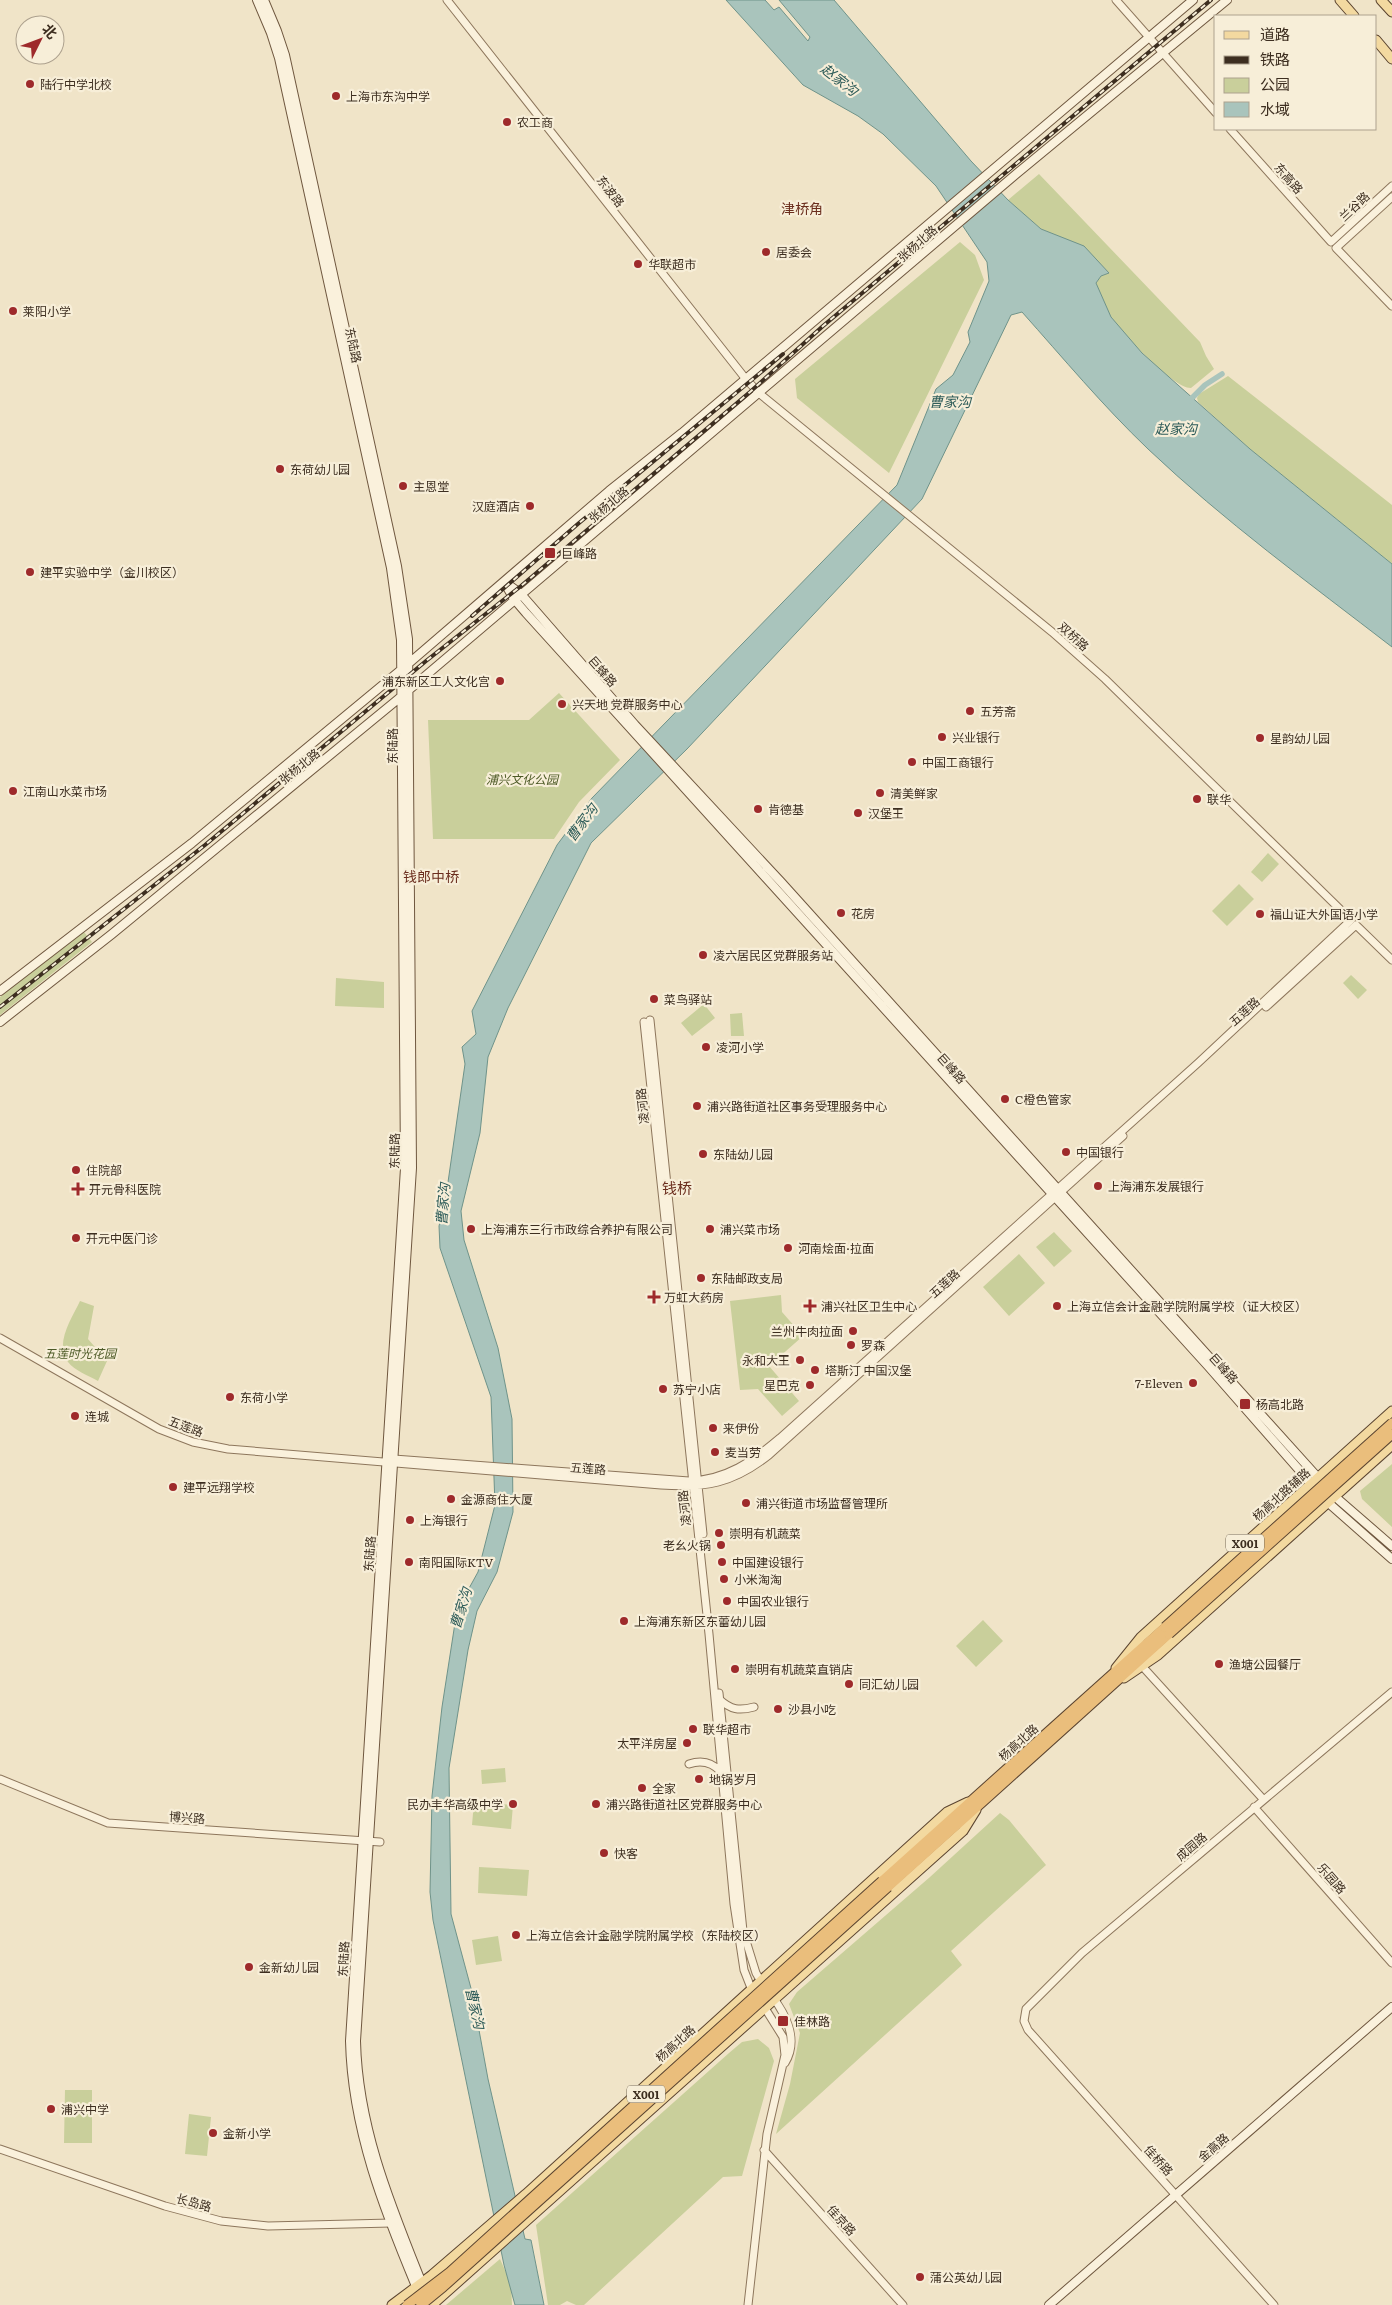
<svg xmlns="http://www.w3.org/2000/svg" width="1392" height="2305" font-family="Literata,'Noto Sans SC',serif">
<style>
.green{fill:#c9cf9b}
.water{fill:#a9c4bc;stroke:#6f938a}
.lines{fill:none;stroke-linecap:round;stroke-linejoin:round}
.canal{stroke:#a9c4bc;stroke-width:5.5}
.tertiary-casing{stroke:#8d765c;stroke-width:9}
.secondary-casing{stroke:#6f573f;stroke-width:10}
.primary-casing{stroke:#5b4430;stroke-width:11}
.trunk-casing{stroke:#5b4430;stroke-width:11}
.tertiary{stroke:#faf1dc;stroke-width:7}
.secondary{stroke:#faf1dc;stroke-width:8}
.primary{stroke:#f3d9a0;stroke-width:9}
.trunk{stroke:#eabe7c;stroke-width:9}
.rail-casing{stroke:#3d2e20;stroke-width:4}
.rail{stroke:#f7eed8;stroke-width:2;stroke-dasharray:5.5;stroke-linecap:butt}
.trunk-bridge-casing{stroke:#5b4430;stroke-width:11;stroke-linecap:butt}
.trunk-bridge{stroke:#eabe7c;stroke-width:9}
.poi-dot{fill:#9e2a2b;stroke:#f7eed8;stroke-width:2}
.labels{text-anchor:middle;dominant-baseline:central;stroke-width:4.5;stroke-linejoin:round;paint-order:stroke}
.shield{fill:#f7eed8;stroke:#756857;stroke-width:1}
.shield-label{font-size:11px;font-weight:bold;fill:#3d2e20}
.poi-label{font-size:12px;fill:#3d2e20;stroke:#f7eed8;text-anchor:start}
.street-label{font-size:12px;fill:#3d2e20;stroke:#f7eed8}
.park-label{font-size:12px;font-style:italic;fill:#4d5a26;stroke:#f7eed8}
.water-label{font-size:14px;font-style:italic;fill:#2f5d5a;stroke:#f7eed8}
.neighbourhood-label{font-size:14px;fill:#6b2e1e;stroke:#f7eed8}
.quarter-label{font-size:15px;fill:#6b2e1e;stroke:#f7eed8}
</style>
<rect width="100%" height="100%" fill="#f0e4c8"/>
<path class="green" d="M1039 174 1200 342 1206 356 1214 369 1191 388C1173 388 1123 334 1111 318 1104 308 1100 294 1096 283L1101 276 1109 273 1085 248 1041 229 1008 200Z
M960 242 975 255 984 280 889 473 797 398 795 379Z
M1228 376 1392 505V564L1250 449 1198 402 1197 398 1199 394Z
M559 693 620 760 579 802 554 839H433L428 720H529Z
M1268 853 1279 864 1262 882 1251 872Z
M1239 884 1254 899 1227 926 1212 911Z
M84 932 92 942 0 1015V997Z
M1351 975 1367 990 1358 999 1343 983Z
M336 978 384 982V1008L335 1006Z
M704 1004 715 1018 692 1036 681 1023Z
M742 1013 744 1036H731L730 1014Z
M1054 1232 1072 1251 1054 1267 1036 1247Z
M1019 1254 1045 1283 1009 1316 983 1287Z
M781 1295 782 1312 803 1336 769 1366 799 1401 782 1416 758 1389 740 1390 730 1301Z
M80 1301 94 1306 88 1339 107 1361 98 1381C89 1376 74 1370 68 1362 54 1344 72 1318 80 1301Z
M1392 1464V1527L1362 1499 1360 1491Z
M983 1620 1003 1641 976 1667 956 1646Z
M505 1768 506 1782 482 1784 481 1770Z
M474 1802 513 1805 511 1829 472 1825Z
M1000 1813 1009 1820 1046 1865 951 1951 962 1965 776 2134 790 2084 800 2033 789 2004 797 1992 930 1877Z
M479 1867 529 1870 527 1896 478 1893Z
M498 1936 502 1961 476 1965 472 1940Z
M758 2039 769 2048 774 2061 742 2176 723 2177 584 2305H576L567 2301 560 2305H548L536 2225 729 2053 742 2042Z
M65 2090H92V2143H64Z
M189 2114 211 2117 207 2156 185 2154Z
M500 2259 511 2284 512 2305H446Z"/>
<path class="water" d="M726 0H765L774 10 779 7 808 41 810 37 779 0H834L971 161 1008 200 1041 229 1084 246 1109 273 1101 276 1096 283 1111 317 1142 353 1250 449 1392 564V647C1309 583 1224 521 1148 449 1103 406 1063 358 1022 312L1011 315 922 499 687 749 591 843 508 1008 488 1057 480 1133 461 1211 464 1240 498 1348 512 1419 513 1512 497 1572 477 1611 468 1650 449 1768 451 1914 472 1992 488 2079 525 2239 531 2240 544 2305H515L504 2265 433 1920 430 1892 432 1796 442 1707 457 1610 478 1572 495 1505 491 1397 440 1248 439 1226 445 1203 465 1064 462 1047 476 1034 472 1011 557 845 592 798 897 485 936 389 953 375 970 342 968 332 989 281 987 262 936 186 883 134 858 116 803 85Z"/>
<g class="lines">
<path class="canal" d="M1189 401 1205 385 1222 374"/>
<defs>
<path id="tertiary" d="M1116 0 1216 113
M1230 129 1331 242 1392 186
M1392 197 1336 248 1392 306
M1266 1007 1356 925 1392 960
M650 1020 703 1534
M644 1022 709 1634 734 1904 744 1970 753 1993
M0 1338 159 1429 193 1442 228 1449 661 1485C706 1488 732 1484 769 1455L1123 1136
M390 1461 394 1459 689 1481C726 1480 753 1461 780 1438L1198 1063 1351 920 1105 679 1052 632 760 394 745 378 447 0
M1142 1666 1263 1799
M719 1693 743 1931 756 1973 763 1985
M719 1699C731 1710 739 1711 754 1707
M689 1764C701 1760 712 1762 721 1772
M0 1779 108 1823 380 1842
M1254 1807 1392 1963
M771 1995C786 2014 799 2040 785 2063
M0 2149 165 2206 221 2221 268 2226 391 2223
M764 2150 903 2305
M748 2305 767 2134 785 2055 783 2037 763 2005
M1274 2305 1028 2030 1024 2021 1026 2009 1082 1953 1392 1692"/>
<path id="secondary" d="M257 0 271 33 279 58 391 568 401 640 405 1168 350 2041C352 2129 384 2210 418 2291
M264 0 277 31 285 55 397 566 408 639 412 1168 356 2041C358 2128 391 2206 423 2286
M504 582 514 599 526 613 1208 1366 1315 1488
M506 583 520 593 635 725 781 882 1321 1481
M0 991 192 843 408 664 609 491 682 433 1193 0
M0 1022 112 934 397 700 1015 175 1227 0
M1332 1494 1392 1546
M1324 1499 1392 1559
M1049 2305 1392 2007"/>
<path id="primary" d="M1340 0 1354 16
M1381 0 1392 12
M1376 40 1392 59
M1116 1668 1141 1637 1392 1411
M1124 1678 1158 1655 1392 1445
M392 2305 432 2275 526 2194 947 1812 968 1802
M432 2305 963 1831 976 1810"/>
<path id="trunk" d="M882 1881 1165 1627
M888 1887 1169 1634"/>
</defs>
<use href="#tertiary" class="tertiary-casing"/>
<use href="#secondary" class="secondary-casing"/>
<use href="#primary" class="primary-casing"/>
<use href="#trunk" class="trunk-casing"/>
<use href="#tertiary" class="tertiary"/>
<use href="#secondary" class="secondary"/>
<use href="#primary" class="primary"/>
<use href="#trunk" class="trunk"/>
<defs>
<path id="rail" d="M472 616 579 523 783 354
M0 1007 205 845 426 661 521 586 750 392 823 326 1211 0"/>
</defs>
<use href="#rail" class="rail-casing"/>
<use href="#rail" class="rail"/>
<defs>
<path id="trunk-bridge" d="M1165 1627 1392 1423
M1169 1634 1392 1434
M407 2305 450 2272 882 1881
M421 2305 443 2287 888 1887"/>
</defs>
<use href="#trunk-bridge" class="trunk-bridge-casing"/>
<use href="#trunk-bridge" class="trunk-bridge"/>
</g>
<g class="poi-dot">
<circle cx="30" cy="84" r="5"/>
<circle cx="336" cy="96" r="5"/>
<circle cx="507" cy="122" r="5"/>
<circle cx="766" cy="252" r="5"/>
<circle cx="638" cy="264" r="5"/>
<circle cx="13" cy="311" r="5"/>
<circle cx="280" cy="469" r="5"/>
<circle cx="403" cy="486" r="5"/>
<circle cx="530" cy="506" r="5"/>
<rect x="544" y="547" width="12" height="12" rx="2.5"/>
<circle cx="30" cy="572" r="5"/>
<circle cx="500" cy="681" r="5"/>
<circle cx="562" cy="704" r="5"/>
<circle cx="970" cy="711" r="5"/>
<circle cx="942" cy="737" r="5"/>
<circle cx="1260" cy="738" r="5"/>
<circle cx="912" cy="762" r="5"/>
<circle cx="13" cy="791" r="5"/>
<circle cx="880" cy="793" r="5"/>
<circle cx="1197" cy="799" r="5"/>
<circle cx="758" cy="809" r="5"/>
<circle cx="858" cy="813" r="5"/>
<circle cx="841" cy="913" r="5"/>
<circle cx="1260" cy="914" r="5"/>
<circle cx="703" cy="955" r="5"/>
<circle cx="654" cy="999" r="5"/>
<circle cx="706" cy="1047" r="5"/>
<circle cx="1005" cy="1099" r="5"/>
<circle cx="697" cy="1106" r="5"/>
<circle cx="1066" cy="1152" r="5"/>
<circle cx="703" cy="1154" r="5"/>
<circle cx="76" cy="1170" r="5"/>
<circle cx="1098" cy="1186" r="5"/>
<path d="M75.5 1181.5h5v5h5v5h-5v5h-5v-5h-5v-5h5z"/>
<circle cx="471" cy="1229" r="5"/>
<circle cx="710" cy="1229" r="5"/>
<circle cx="76" cy="1238" r="5"/>
<circle cx="788" cy="1248" r="5"/>
<circle cx="701" cy="1278" r="5"/>
<path d="M651.5 1289.5h5v5h5v5h-5v5h-5v-5h-5v-5h5z"/>
<path d="M807.5 1298.5h5v5h5v5h-5v5h-5v-5h-5v-5h5z"/>
<circle cx="1057" cy="1306" r="5"/>
<circle cx="853" cy="1331" r="5"/>
<circle cx="851" cy="1345" r="5"/>
<circle cx="800" cy="1360" r="5"/>
<circle cx="815" cy="1370" r="5"/>
<circle cx="1193" cy="1383" r="5"/>
<circle cx="810" cy="1385" r="5"/>
<circle cx="663" cy="1389" r="5"/>
<circle cx="230" cy="1397" r="5"/>
<rect x="1239" y="1398" width="12" height="12" rx="2.5"/>
<circle cx="75" cy="1416" r="5"/>
<circle cx="713" cy="1428" r="5"/>
<circle cx="715" cy="1452" r="5"/>
<circle cx="173" cy="1487" r="5"/>
<circle cx="451" cy="1499" r="5"/>
<circle cx="746" cy="1503" r="5"/>
<circle cx="410" cy="1520" r="5"/>
<circle cx="719" cy="1533" r="5"/>
<circle cx="721" cy="1545" r="5"/>
<circle cx="409" cy="1562" r="5"/>
<circle cx="722" cy="1562" r="5"/>
<circle cx="724" cy="1579" r="5"/>
<circle cx="727" cy="1601" r="5"/>
<circle cx="624" cy="1621" r="5"/>
<circle cx="1219" cy="1664" r="5"/>
<circle cx="735" cy="1669" r="5"/>
<circle cx="849" cy="1684" r="5"/>
<circle cx="778" cy="1709" r="5"/>
<circle cx="693" cy="1729" r="5"/>
<circle cx="687" cy="1743" r="5"/>
<circle cx="699" cy="1779" r="5"/>
<circle cx="642" cy="1788" r="5"/>
<circle cx="513" cy="1804" r="5"/>
<circle cx="596" cy="1804" r="5"/>
<circle cx="604" cy="1853" r="5"/>
<circle cx="516" cy="1935" r="5"/>
<circle cx="249" cy="1967" r="5"/>
<rect x="777" y="2015" width="12" height="12" rx="2.5"/>
<circle cx="51" cy="2109" r="5"/>
<circle cx="213" cy="2133" r="5"/>
<circle cx="920" cy="2277" r="5"/>
</g>
<g class="labels">
<g class="shield">
<rect x="1226" y="1534.5" width="38" height="17" rx="4"/>
<rect x="627" y="2085.5" width="38" height="17" rx="4"/>
</g>
<g class="shield-label">
<text x="1245" y="1543">X001</text>
<text x="646" y="2094">X001</text>
</g>
<g class="poi-label">
<text x="40" y="84">陆行中学北校</text>
<text x="346" y="96">上海市东沟中学</text>
<text x="517" y="122">农工商</text>
<text x="776" y="252">居委会</text>
<text x="648" y="264">华联超市</text>
<text x="23" y="311">莱阳小学</text>
<text x="290" y="469">东荷幼儿园</text>
<text x="413" y="486">主恩堂</text>
<text x="520" y="506" text-anchor="end">汉庭酒店</text>
<text x="561" y="553">巨峰路</text>
<text x="40" y="572">建平实验中学（金川校区）</text>
<text x="490" y="681" text-anchor="end">浦东新区工人文化宫</text>
<text x="572" y="704">兴天地 党群服务中心</text>
<text x="980" y="711">五芳斋</text>
<text x="952" y="737">兴业银行</text>
<text x="1270" y="738">星韵幼儿园</text>
<text x="922" y="762">中国工商银行</text>
<text x="23" y="791">江南山水菜市场</text>
<text x="890" y="793">清美鲜家</text>
<text x="1207" y="799">联华</text>
<text x="768" y="809">肯德基</text>
<text x="868" y="813">汉堡王</text>
<text x="851" y="913">花房</text>
<text x="1270" y="914">福山证大外国语小学</text>
<text x="713" y="955">凌六居民区党群服务站</text>
<text x="664" y="999">菜鸟驿站</text>
<text x="716" y="1047">凌河小学</text>
<text x="1015" y="1099">C橙色管家</text>
<text x="707" y="1106">浦兴路街道社区事务受理服务中心</text>
<text x="1076" y="1152">中国银行</text>
<text x="713" y="1154">东陆幼儿园</text>
<text x="86" y="1170">住院部</text>
<text x="1108" y="1186">上海浦东发展银行</text>
<text x="89" y="1189">开元骨科医院</text>
<text x="481" y="1229">上海浦东三行市政综合养护有限公司</text>
<text x="720" y="1229">浦兴菜市场</text>
<text x="86" y="1238">开元中医门诊</text>
<text x="798" y="1248">河南烩面·拉面</text>
<text x="711" y="1278">东陆邮政支局</text>
<text x="664" y="1297">万虹大药房</text>
<text x="821" y="1306">浦兴社区卫生中心</text>
<text x="1067" y="1306">上海立信会计金融学院附属学校（证大校区）</text>
<text x="843" y="1331" text-anchor="end">兰州牛肉拉面</text>
<text x="861" y="1345">罗森</text>
<text x="790" y="1360" text-anchor="end">永和大王</text>
<text x="825" y="1370">塔斯汀 中国汉堡</text>
<text x="1183" y="1383" text-anchor="end">7-Eleven</text>
<text x="800" y="1385" text-anchor="end">星巴克</text>
<text x="673" y="1389">苏宁小店</text>
<text x="240" y="1397">东荷小学</text>
<text x="1256" y="1404">杨高北路</text>
<text x="85" y="1416">连城</text>
<text x="723" y="1428">来伊份</text>
<text x="725" y="1452">麦当劳</text>
<text x="183" y="1487">建平远翔学校</text>
<text x="461" y="1499">金源商住大厦</text>
<text x="756" y="1503">浦兴街道市场监督管理所</text>
<text x="420" y="1520">上海银行</text>
<text x="729" y="1533">崇明有机蔬菜</text>
<text x="711" y="1545" text-anchor="end">老幺火锅</text>
<text x="419" y="1562">南阳国际KTV</text>
<text x="732" y="1562">中国建设银行</text>
<text x="734" y="1579">小米淘淘</text>
<text x="737" y="1601">中国农业银行</text>
<text x="634" y="1621">上海浦东新区东蕾幼儿园</text>
<text x="1229" y="1664">渔塘公园餐厅</text>
<text x="745" y="1669">崇明有机蔬菜直销店</text>
<text x="859" y="1684">同汇幼儿园</text>
<text x="788" y="1709">沙县小吃</text>
<text x="703" y="1729">联华超市</text>
<text x="677" y="1743" text-anchor="end">太平洋房屋</text>
<text x="709" y="1779">地锅岁月</text>
<text x="652" y="1788">全家</text>
<text x="503" y="1804" text-anchor="end">民办丰华高级中学</text>
<text x="606" y="1804">浦兴路街道社区党群服务中心</text>
<text x="614" y="1853">快客</text>
<text x="526" y="1935">上海立信会计金融学院附属学校（东陆校区）</text>
<text x="259" y="1967">金新幼儿园</text>
<text x="794" y="2021">佳林路</text>
<text x="61" y="2109">浦兴中学</text>
<text x="223" y="2133">金新小学</text>
<text x="930" y="2277">蒲公英幼儿园</text>
</g>
<g class="street-label">
<text transform="translate(1289 178) rotate(49)">东高路</text>
<text transform="translate(611 191) rotate(52)">东波路</text>
<text transform="translate(1354 206) rotate(-43)">兰谷路</text>
<text transform="translate(917 243) rotate(-41)">张杨北路</text>
<text transform="translate(354 345) rotate(78)">东陆路</text>
<text transform="translate(608 504) rotate(-40)">张杨北路</text>
<text transform="translate(1074 636) rotate(42)">双桥路</text>
<text transform="translate(603 671) rotate(49)">巨蜂路</text>
<text transform="translate(392 746) rotate(-90)">东陆路</text>
<text transform="translate(299 766) rotate(-39)">张杨北路</text>
<text transform="translate(1244 1011) rotate(-42)">五莲路</text>
<text transform="translate(952 1068) rotate(48)">巨峰路</text>
<text transform="translate(642 1106) rotate(-96)">凌河路</text>
<text transform="translate(394 1151) rotate(-89)">东陆路</text>
<text transform="translate(944 1283) rotate(-42)">五莲路</text>
<text transform="translate(1224 1368) rotate(48)">巨峰路</text>
<text transform="translate(186 1426) rotate(20)">五莲路</text>
<text transform="translate(588 1468) rotate(4)">五莲路</text>
<text transform="translate(1281 1494) rotate(-42)">杨高北路辅路</text>
<text transform="translate(684 1508) rotate(-96)">凌河路</text>
<text transform="translate(369 1554) rotate(-86)">东陆路</text>
<text transform="translate(1018 1742) rotate(-42)">杨高北路</text>
<text transform="translate(187 1817) rotate(4)">博兴路</text>
<text transform="translate(1191 1846) rotate(-40)">成园路</text>
<text transform="translate(1332 1878) rotate(49)">乐园路</text>
<text transform="translate(343 1959) rotate(-87)">东陆路</text>
<text transform="translate(675 2043) rotate(-42)">杨高北路</text>
<text transform="translate(1213 2147) rotate(-41)">金高路</text>
<text transform="translate(1159 2160) rotate(48)">佳桥路</text>
<text transform="translate(194 2202) rotate(15)">长岛路</text>
<text transform="translate(842 2220) rotate(48)">佳京路</text>
</g>
<g class="park-label">
<text x="522" y="779">浦兴文化公园</text>
<text x="80" y="1353">五莲时光花园</text>
</g>
<g class="water-label">
<text transform="translate(840 79) rotate(38)">赵家沟</text>
<text x="950" y="401">曹家沟</text>
<text x="1176" y="428">赵家沟</text>
<text transform="translate(581 822) rotate(-53)">曹家沟</text>
<text transform="translate(442 1204) rotate(-85)">曹家沟</text>
<text transform="translate(460 1608) rotate(-73)">曹家沟</text>
<text transform="translate(476 2008) rotate(77)">曹家沟</text>
</g>
<g class="neighbourhood-label">
<text x="802" y="208">津桥角</text>
<text x="431" y="876">钱郎中桥</text>
</g>
<g class="quarter-label">
<text x="677" y="1187">钱桥</text>
</g>
</g>
<rect x="1214" y="15" width="162" height="115" fill="#f7eed8" stroke="#ada18e"/>
<rect x="1224" y="31" width="25" height="8" fill="#f3d9a0" stroke="#ada18e"/>
<text x="1260" y="40" font-size="15" fill="#3d2e20">道路</text>
<rect x="1224" y="56" width="25" height="8" fill="#3d2e20" stroke="#ada18e"/>
<text x="1260" y="65" font-size="15" fill="#3d2e20">铁路</text>
<rect x="1224" y="78" width="25" height="15" fill="#c9cf9b" stroke="#ada18e"/>
<text x="1260" y="90" font-size="15" fill="#3d2e20">公园</text>
<rect x="1224" y="102" width="25" height="15" fill="#a9c4bc" stroke="#ada18e"/>
<text x="1260" y="115" font-size="15" fill="#3d2e20">水域</text>
<g transform="translate(40 40) rotate(48)"><circle r="24" fill="#f7eed8" stroke="#ada18e"/>
<path d="M0-4L9 19L0 12L-9 19Z" fill="#9e2a2b"/>
<text y="-8" font-size="14" font-weight="bold" text-anchor="middle" fill="#3d2e20">北</text>
</g>
</svg>
